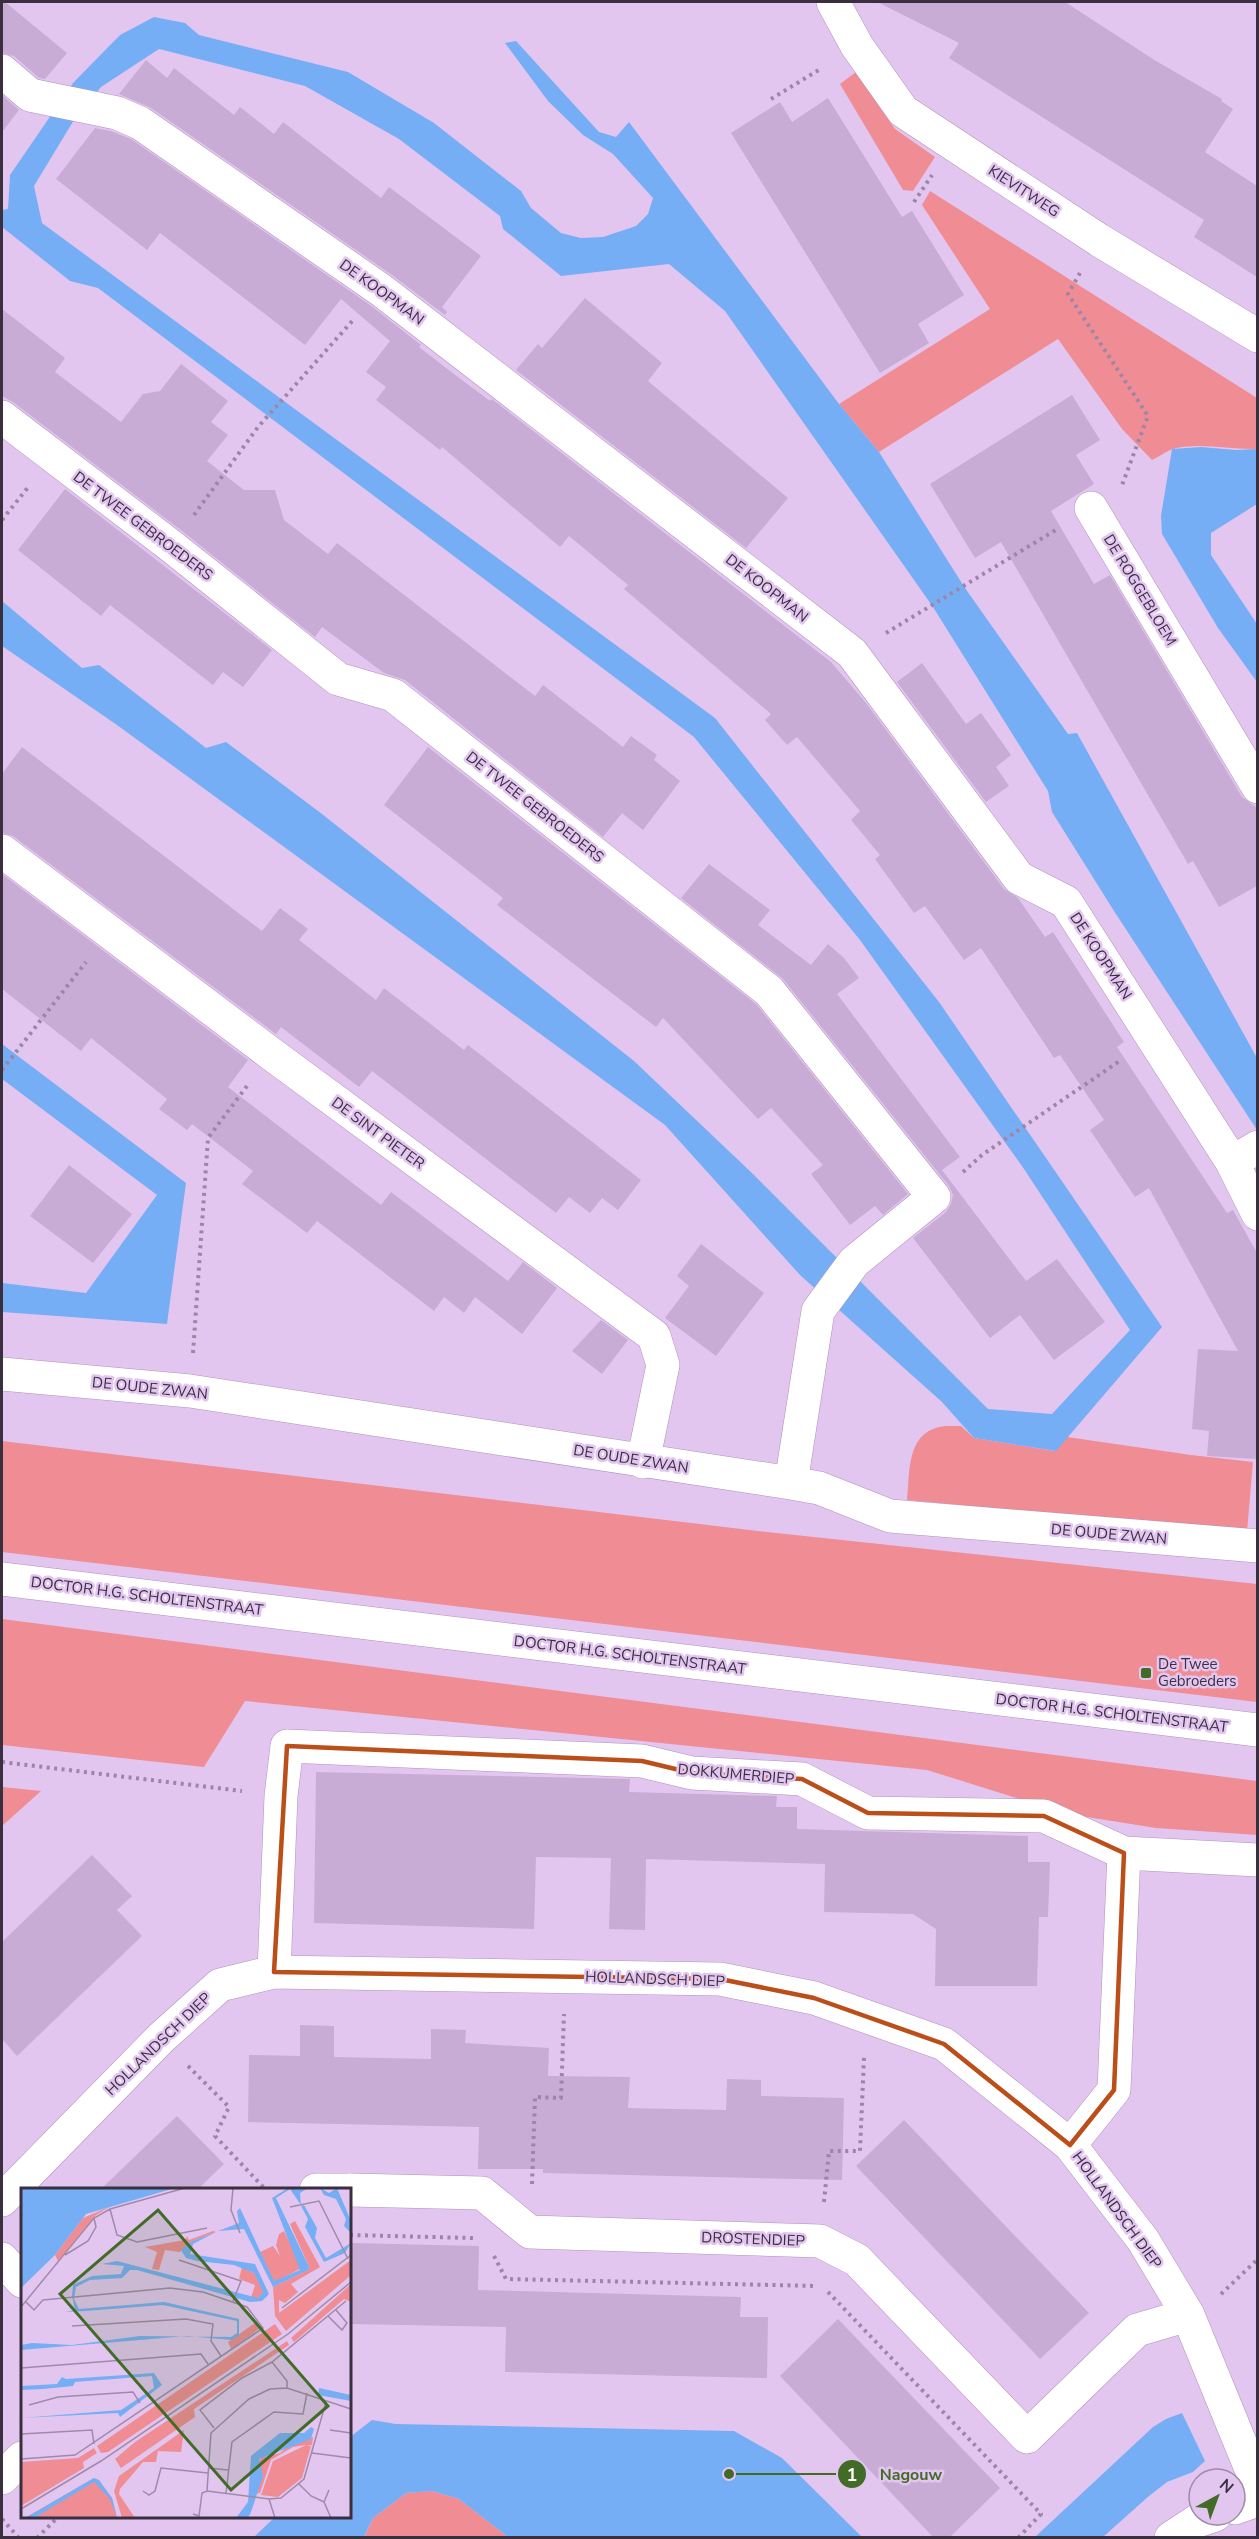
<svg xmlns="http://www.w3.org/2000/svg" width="1259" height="2539" font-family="'Nunito Sans',sans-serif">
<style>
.green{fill:#f08c94}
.water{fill:#76aef5}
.building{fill:#c8acd5}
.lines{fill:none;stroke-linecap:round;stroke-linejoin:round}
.minor-casing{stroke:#ae93ba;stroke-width:34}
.secondary-casing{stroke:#ae93ba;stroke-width:34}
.path{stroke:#9c86a6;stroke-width:4;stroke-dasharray:3 4.5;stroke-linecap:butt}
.minor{stroke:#fff;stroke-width:33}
.secondary{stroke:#fff;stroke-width:33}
.marked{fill:none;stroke:#bc4e19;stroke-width:4.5;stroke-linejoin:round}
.poi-dot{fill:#416b27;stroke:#e3c6f0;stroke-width:2}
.labels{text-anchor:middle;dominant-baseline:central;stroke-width:5;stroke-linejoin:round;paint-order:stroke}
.street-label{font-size:15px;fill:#3a2f3f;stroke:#e3c6f0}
.poi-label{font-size:15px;fill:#3a2f3f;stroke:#e3c6f0;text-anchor:start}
.inset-road{fill:none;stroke:#9f8aa9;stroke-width:1.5}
.view{fill:#416b27;fill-opacity:0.15;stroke:#416b27;stroke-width:3}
.inset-edge{fill:none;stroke:#3a2f3f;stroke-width:3}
.leader{fill:none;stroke:#416b27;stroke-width:2}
.callout-dot{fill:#416b27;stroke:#e3c6f0;stroke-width:2}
.mark-label{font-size:18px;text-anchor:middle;font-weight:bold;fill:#fff}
.callout-label{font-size:16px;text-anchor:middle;font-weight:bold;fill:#416b27;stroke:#e3c6f0;stroke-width:5;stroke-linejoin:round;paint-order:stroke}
</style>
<rect width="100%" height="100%" fill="#e3c6f0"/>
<path class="green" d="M856 72 895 129 935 157 913 191 903 190 840 84Z
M930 191 1257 398V449C1230 450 1199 442 1173 449 1166 451 1159 457 1152 460L1122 429 1058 339 879 452 839 404 990 309 922 205Z
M961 1426 974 1438 1055 1451 1067 1437 1191 1455 1253 1462 1247 1532 907 1500C910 1476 906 1440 933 1429 941 1425 952 1426 961 1426Z
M2 1441 767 1532 1257 1584V1702L2 1552Z
M2 1619 1257 1781V1835L1156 1828 1068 1814 927 1770 245 1701 204 1767 2 1745Z
M2 1787 41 1791 2 1826Z
M432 2491 459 2499 508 2537 364 2538 373 2518 406 2493Z"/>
<path class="water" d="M154 17 185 23 199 35 348 72 434 123 521 191 531 208 561 233 581 238 603 237 636 226 648 214 653 198 613 154 583 135 548 101 505 43 516 41 599 132 616 137 629 122 839 404 879 452 965 588 1068 734 1077 733 1257 1058V1130L1114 911 1052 812 1048 791 933 607 725 311 669 264 561 276 503 229 500 216 399 139 305 86 159 49 101 87 74 120 34 186 42 223 715 718 939 1002 1162 1327 1056 1451 974 1438 942 1402 800 1275 665 1125 117 725 2 646V601L82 668 99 665 206 748 226 742 322 814 634 1061 753 1174 988 1409 1052 1414 1130 1330 1024 1169 860 940 694 737 98 288 70 281 2 227V210L8 209 10 175 73 83 120 35Z
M1201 447 1236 450 1257 449V504L1211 533V555L1257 624V682L1218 628 1162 534 1161 516 1172 449Z
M2 1044 186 1183 167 1324 2 1312V1283L86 1293 157 1195 2 1079Z
M1182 2413 1205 2461 1193 2472 1167 2482 1149 2496 1103 2537H1035L1153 2427 1166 2419Z
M372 2420 396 2424 734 2431 782 2458 862 2537H508L459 2499 432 2491 406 2493 373 2518 364 2537H254L275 2517 350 2516V2437Z"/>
<path class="building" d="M2 2H5L67 53 45 79 39 78 14 56 2 53Z
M877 2H1065L1156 61 1222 99 1221 101 1233 109 1205 152 1257 186V277L1194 237 1204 220 949 58 959 43Z
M146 60 167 78 174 68 234 115 240 107 274 134 283 122 381 198 389 187 481 256 442 307 447 312 445 315 392 275 151 108 119 94Z
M2 95 19 110 2 132Z
M828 98 902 217 912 211 964 295 918 324 929 343 880 373 731 133 780 102 792 122Z
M95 128 111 131 131 139 370 305 421 345 419 347 450 371 490 401 492 399 831 662 866 703 1004 889 1018 898 1045 937 1053 932 1124 1042 1117 1047 1227 1213 1233 1210 1257 1253V1459L1207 1456 1209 1431 1192 1429 1198 1349 1238 1351 1149 1188 1135 1197 1090 1130 1104 1120 1060 1055 1054 1058 981 948 964 960 925 906 914 913 875 859 880 855 851 820 860 811 797 737 787 745 765 720 771 714 624 589 628 585 569 536 560 547 442 447 440 450 376 400 386 387 366 372 390 341 341 299 305 345 160 233 147 250 56 179Z
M585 298 662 363 648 381 788 498 746 548 516 370 538 344 542 348Z
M2 309 65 358 55 372 121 422 143 394 160 391 181 364 228 401 211 422 228 435 207 461 244 490H275L284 520 328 554 337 543 535 696 543 685 623 747 631 736 657 755 654 760 680 781 643 830 622 813 603 837 405 680 384 673 322 627 315 637 182 531 13 402 2 396Z
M1072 395 1100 440 1076 455 1094 484 1051 511 1094 584 1110 575 1242 797 1257 808V886L1219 907 1193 861 1188 864 1001 542 975 558 930 484Z
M65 489 272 650 243 687 223 672 213 685 110 605 101 616 18 550Z
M922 663 966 724 981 713 1011 755 996 767 1009 786 986 802 897 682Z
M22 747 262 931 280 908 308 929 299 940 376 1000 384 988 464 1050 468 1045 641 1180 618 1210 602 1198 590 1213 569 1197 556 1213 372 1071 359 1087 281 1027 276 1034 13 836 2 833V774Z
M428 747 756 1004 908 1194 883 1215 875 1206 850 1225 811 1174 823 1165 771 1108 758 1119 663 1018 656 1027 497 905 503 898 384 805Z
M709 864 770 910 758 925 811 965 828 944 844 958 859 978 837 994 960 1157 942 1170 1026 1281 1057 1259 1105 1322 1054 1360 1020 1315 990 1338 913 1238 946 1212 951 1204 953 1195 949 1186 783 979 681 898Z
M2 874 248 1060 228 1087 381 1205 391 1192 508 1281 523 1262 557 1288 522 1334 475 1297 464 1313 444 1297 434 1311 317 1221 307 1233 242 1184 253 1171 192 1124 187 1130 159 1109 167 1099 91 1038 81 1051 2 989Z
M69 1165 132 1214 93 1263 30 1216Z
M701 1244 764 1293 716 1356 665 1318 689 1286 677 1276Z
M601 1320 628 1340 602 1374 572 1351Z
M316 1772 630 1779 629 1792 777 1796 776 1807H797V1829L1028 1836V1862H1050L1048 1917H1039L1037 1986H935L936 1929 913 1914 824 1912 825 1864 646 1859 645 1930 609 1929 611 1858 536 1857 534 1929 314 1923Z
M92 1855 132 1896 117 1910 142 1936 17 2056 2 2039V1942Z
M300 2025 334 2026V2057L431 2059V2029L466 2030 465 2043 549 2048 548 2076 630 2077 628 2108 726 2110 727 2079 761 2080V2096L844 2098 842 2180 543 2173V2169H478L479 2127 248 2122 249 2055 300 2056Z
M177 2116 224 2164 197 2190H100Z
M904 2120 1089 2313 1040 2359 856 2166Z
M350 2243 479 2246 478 2290 741 2297 740 2317H768L767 2378 505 2372 506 2327 350 2324Z
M838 2319 1000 2488 949 2538H934L780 2376Z"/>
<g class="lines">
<defs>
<path id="minor" d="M833 2 857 46 903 111 1099 240 1258 336
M2 71 30 95 117 113 140 123 381 290 852 653 1019 878 1066 902 1232 1162 1258 1214
M2 417 171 546 338 679 393 695 769 991 934 1197 854 1262 818 1311 791 1483
M1091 508 1258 787
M2 851 270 1053 654 1336 663 1365 643 1462
M1232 1162 1258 1147
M2 1374 190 1391 791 1483 819 1488 890 1516 1258 1546
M274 1972 281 1796 287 1746 642 1761 692 1773 802 1779 868 1813 1044 1816 1124 1853 1258 1860
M1070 2145 1114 2090 1124 1853
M316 2190H349
M350 2190 482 2193 530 2232 820 2241 857 2260 1027 2437 1137 2330 1188 2315
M2 2200 161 2038 220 1985 274 1972 720 1979 814 1998 944 2044 1070 2145 1143 2240 1188 2315 1258 2486
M2 2259 22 2281
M2 2478 22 2458
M1235 2508 1258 2500
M1171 2538 1197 2521 1215 2515"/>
<path id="secondary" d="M2 1579 1258 1730"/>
</defs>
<use href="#minor" class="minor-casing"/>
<use href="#secondary" class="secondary-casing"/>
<path class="path" d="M771 99 822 68
M914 202 932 175
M1080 273 1068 294 1148 416 1122 485
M194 515 258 427 354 319
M2 520 29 486
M886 633 1059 528
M2 1070 86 962
M963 1172 982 1155 1121 1060
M193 1353 208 1138 247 1086
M2 1762 242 1791
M188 2066 229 2107 215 2136 266 2190
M532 2184 535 2097 561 2098 564 2014
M824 2202 829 2151H860L864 2057
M350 2235 473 2238
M494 2256 506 2279 817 2286
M828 2292 1041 2514 1018 2538
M1221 2294 1258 2259
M2 2519 19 2538
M37 2538 59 2516"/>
<use href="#minor" class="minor"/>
<use href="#secondary" class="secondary"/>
</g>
<path class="marked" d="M287 1746 642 1761 692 1773 802 1779 868 1813 1044 1816 1124 1853 1114 2090 1070 2145 944 2044 814 1998 720 1979 274 1972Z"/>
<rect class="poi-dot" x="1140" y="1667" width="12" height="12" rx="3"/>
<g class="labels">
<g class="street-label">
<text transform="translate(1024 191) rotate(33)">KIEVITWEG</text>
<text transform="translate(382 292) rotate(36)">DE KOOPMAN</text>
<text transform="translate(143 526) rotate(37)">DE TWEE GEBROEDERS</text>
<text transform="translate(767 588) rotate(38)">DE KOOPMAN</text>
<text transform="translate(1140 590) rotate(59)">DE ROGGEBLOEM</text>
<text transform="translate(535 807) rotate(38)">DE TWEE GEBROEDERS</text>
<text transform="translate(1101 956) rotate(57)">DE KOOPMAN</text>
<text transform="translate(378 1133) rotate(36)">DE SINT PIETER</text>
<text transform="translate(150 1388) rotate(6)">DE OUDE ZWAN</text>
<text transform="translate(631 1459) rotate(9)">DE OUDE ZWAN</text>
<text transform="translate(1109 1534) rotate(5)">DE OUDE ZWAN</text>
<text transform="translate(147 1596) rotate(7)">DOCTOR H.G. SCHOLTENSTRAAT</text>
<text transform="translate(630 1655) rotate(7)">DOCTOR H.G. SCHOLTENSTRAAT</text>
<text transform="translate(1112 1713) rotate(7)">DOCTOR H.G. SCHOLTENSTRAAT</text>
<text transform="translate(736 1774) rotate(5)">DOKKUMERDIEP</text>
<text transform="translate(655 1979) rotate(2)">HOLLANDSCH DIEP</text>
<text transform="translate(158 2044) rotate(-44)">HOLLANDSCH DIEP</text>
<text transform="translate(1117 2210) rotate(54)">HOLLANDSCH DIEP</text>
<text transform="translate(753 2239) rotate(2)">DROSTENDIEP</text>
</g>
<g class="poi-label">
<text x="1158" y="1664">De Twee<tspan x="1158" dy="17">Gebroeders</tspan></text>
</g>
</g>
<g transform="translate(21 2188)">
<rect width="330" height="330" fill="#e3c6f0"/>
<path d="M90 18 75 27 37 73 34 67 62 30ZM274 33 299 79 270 96 277 104 264 115 258 112V125L330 72V87L265 143 254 128 252 99 289 81 269 36ZM192 43 195 44 169 54 159 64 144 62 138 82 131 81 136 64 124 59 164 52 166 48 168 52ZM263 43 281 80 253 94 239 64 252 58 259 68 255 57 258 46ZM221 79 233 85 237 92 242 104 237 110H230L234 97 218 91ZM330 96V114L323 111 273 154 270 150ZM234 135 238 141 210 161 207 154ZM254 136 261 146 87 264 80 265 76 258ZM266 153 268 157 173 221 174 229 100 280 94 271 114 254ZM163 242 160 264 137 263 135 274H122L99 301 98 306 114 330H101L93 303 98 288ZM292 249 291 257H286L290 258 281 290 257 309 240 307 252 273 285 257 272 259 250 272 239 305 234 306 242 288 237 276 240 270 259 265 270 256ZM73 260 76 265 62 274 63 280 0 318V274L57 270ZM73 290 91 310 96 330H4Z" fill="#f08c94"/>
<path d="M0 0H154L65 26 34 67 0 100ZM267 0H287L279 5 280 17 269 1 255 10 289 81 252 99 223 41 197 43 218 35 216 23 219 20 253 93 279 82 251 10ZM299 0 308 5 316 0 330 33V45L323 38 325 31 315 11 303 7ZM283 17 296 40 294 50 305 70 330 55 324 65 303 74 284 39 287 31 280 18ZM195 44 172 56 169 66 234 76 248 106 241 113 229 114 116 82H109L101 90 69 92 55 99 53 111 58 121 143 114 218 131V147L211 152 166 148 0 162V157L11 155 51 157 119 148 210 149 216 145V133L142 117 64 123 44 124 54 122 51 108 52 97 71 88 100 86 103 78 81 76 96 73 237 110 242 104 233 85 213 77 176 73 165 70 160 62 169 54ZM133 185 141 197 99 229 97 225 0 230 100 222 133 200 131 188 54 194 52 198 22 201 0 202V198L36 196 41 189 45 191ZM298 200 330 207V213L297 207ZM290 239 293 241 290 251 238 271 242 288 230 324 227 330H215L227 314 230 268 259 245H283ZM73 290 78 292 91 310 96 330 89 311 73 294 13 330H4Z" fill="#76aef5"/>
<path class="inset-road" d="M212 0 210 22 219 45M269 19 298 13 327 71M89 21 96 47 116 54 186 40M44 67 67 53 75 39 73 30M158 72 220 93 212 113M0 119 73 30 89 21 164 0M261 120 330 67M307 128 321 142 326 135 315 122M51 138 165 131 192 136 190 153 200 168M251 174 266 193V200M0 180 180 166 187 176M8 217 37 209 112 204 119 215M193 240 179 222 221 190 251 174 325 113M309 242 330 245M0 246 71 242 73 256M291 265 330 270M0 271 54 267 242 140 226 119 182 104 149 100 22 112 13 122 5 114M187 280 207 282M278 296 290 308 303 314M308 302 303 314 310 330M122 303 128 307 134 303 140 280 187 285M186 303 190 245 228 211 249 201 266 200 330 221M205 305 211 254 253 224 282 226 286 205M0 321 80 273 267 146 330 94M172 326 178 328 181 305 186 303 248 311M254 330 248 311 260 310 283 291 305 214"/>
<path class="view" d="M137 22 307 218 210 302 39 106Z"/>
<rect width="330" height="330" class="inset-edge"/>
</g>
<path class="leader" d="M729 2474L852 2474"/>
<g class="callout-dot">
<circle cx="729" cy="2474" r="6"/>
<circle cx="852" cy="2474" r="15"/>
</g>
<g class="mark-label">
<text x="852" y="2481">1</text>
</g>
<g class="callout-label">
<text x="911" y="2480">Nagouw</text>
</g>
<rect width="1259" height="2539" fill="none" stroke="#3a2f3f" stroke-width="6"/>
<g transform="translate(1217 2497) rotate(41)"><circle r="28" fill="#e3c6f0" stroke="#9f8aa9" stroke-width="1.5"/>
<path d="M0-4.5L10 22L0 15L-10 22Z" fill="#416b27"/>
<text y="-9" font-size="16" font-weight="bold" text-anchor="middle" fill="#3a2f3f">N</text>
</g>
</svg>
